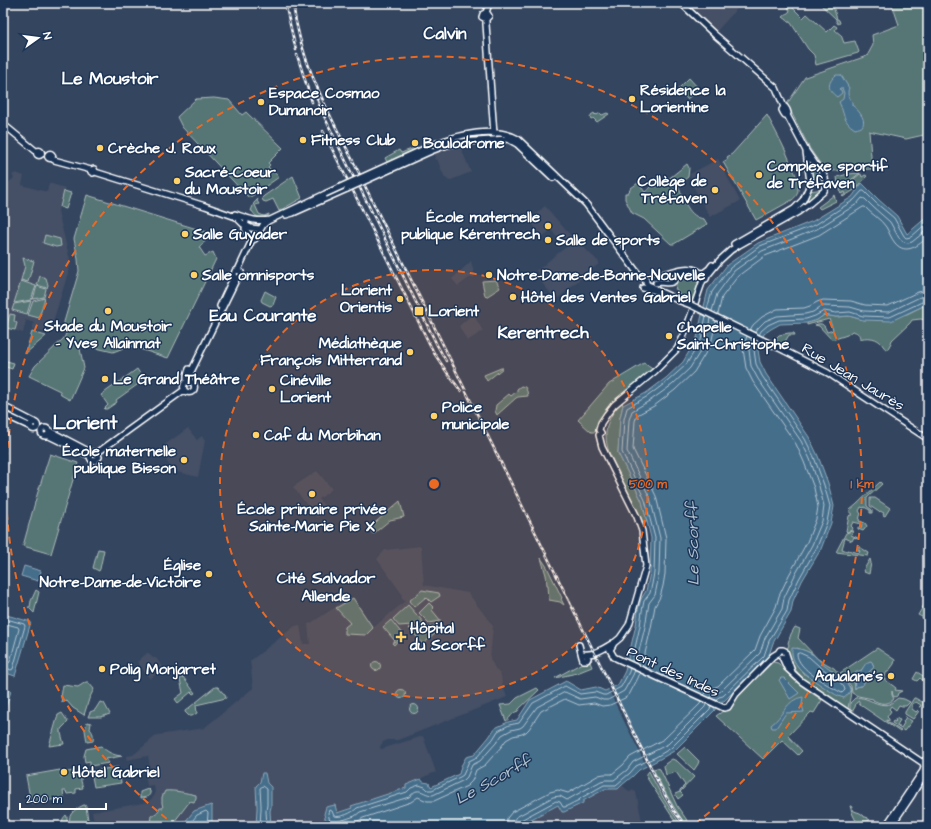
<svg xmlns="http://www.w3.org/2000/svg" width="931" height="829" font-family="'Architects Daughter',sans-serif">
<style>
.built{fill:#445065}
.green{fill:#577574;stroke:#abbaba;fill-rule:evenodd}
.water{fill:#446e8b;stroke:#8fa8b9}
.pier{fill:#34455f}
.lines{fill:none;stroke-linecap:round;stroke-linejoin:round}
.shore{stroke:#b4c5d1;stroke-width:1}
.secondary-casing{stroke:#fff;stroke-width:8}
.secondary{stroke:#1d3557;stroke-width:5}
.rail-casing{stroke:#fff;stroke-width:2.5}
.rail{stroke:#1d3557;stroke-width:1;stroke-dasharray:3;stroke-linecap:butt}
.secondary-bridge-casing{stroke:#fff;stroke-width:8;stroke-linecap:butt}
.secondary-bridge{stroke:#1d3557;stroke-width:5}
.ring{fill:none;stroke:#ea6a24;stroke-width:2;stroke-dasharray:7 5}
.poi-dot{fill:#ffd166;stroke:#1d3557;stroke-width:1.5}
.labels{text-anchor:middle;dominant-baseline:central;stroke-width:3;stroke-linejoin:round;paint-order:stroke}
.poi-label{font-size:15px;font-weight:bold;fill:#fff;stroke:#1d3557;text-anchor:start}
.street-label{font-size:15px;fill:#fff;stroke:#1d3557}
.water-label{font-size:16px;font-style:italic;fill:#b4c5d1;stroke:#1d3557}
.neighbourhood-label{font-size:16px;font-weight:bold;fill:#fff;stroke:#1d3557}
.quarter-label{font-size:17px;font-weight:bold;fill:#fff;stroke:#1d3557}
.district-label{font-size:19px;font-weight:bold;fill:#fff;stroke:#1d3557}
.centre{fill:#ea6a24;stroke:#1d3557;stroke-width:2}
.ring-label{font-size:12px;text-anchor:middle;font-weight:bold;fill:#ea6a24;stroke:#1d3557;stroke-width:3;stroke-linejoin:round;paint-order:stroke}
</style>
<rect width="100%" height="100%" fill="#34455f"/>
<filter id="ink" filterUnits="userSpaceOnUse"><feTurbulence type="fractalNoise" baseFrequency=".025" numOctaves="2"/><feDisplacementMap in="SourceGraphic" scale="8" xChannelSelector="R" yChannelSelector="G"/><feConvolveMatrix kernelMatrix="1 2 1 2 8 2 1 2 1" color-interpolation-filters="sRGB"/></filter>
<g filter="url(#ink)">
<path class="built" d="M688 3H742L717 31Z
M454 147H459L461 148 471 172 449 181 444 176 437 159 435 160 434 158 435 157 434 154 438 152 440 153 443 151V149Z
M718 159 740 201 710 217 693 186 690 174Z
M16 173 24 176 22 185 47 192 49 183 65 188 58 211 71 264 51 328 46 333 32 329 34 323 25 320V321H26L23 333 6 328 3 330V191L10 181 14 178 12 175Z
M545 206 572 237V238L563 245 551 230 543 237 529 220Z
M576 240 599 262V264L589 271 556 300 538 278 540 276 536 270 537 269 538 270 554 256Z
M471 261 475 277 469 278 458 286 452 279Z
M473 314 483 331 467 341 459 326Z
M188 428 197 440 202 436 205 441 198 477 173 471 159 449Z
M317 471 332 489 319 499 327 509 317 518 293 487Z
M421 546 424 585 468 593 493 626 490 659 496 670 501 675 502 684 507 697 398 740H388L383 742 380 747 381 749 423 736 436 772 419 779V780L406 785 407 788 352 806V808L337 813 324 814 327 826H95L92 812 148 802 155 795 154 785 147 786 144 770 150 769 148 756 127 760 126 756 133 755 157 735 204 728 253 688 250 661 295 626 300 625 303 644H310L308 624 311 623 348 599 373 628 405 601 401 597 402 594 377 559 385 550Z
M147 653H149L153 658H156L164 668 150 679 137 662Z
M655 772 676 810 687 826H682L676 818 662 796 651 774Z
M622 785 630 792 632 790 636 792 643 826H518L558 804 562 812 569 810 580 805 583 803V802L606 789H618Z"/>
<path class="green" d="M786 3H794L789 4 803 18 807 14 827 32 834 25 837 27 835 30 841 35 844 43 855 41 859 52 858 53 816 65 814 55 808 49 791 23 783 17 790 11Z
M819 3H832L837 19 839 20 840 23 838 24 836 21V19Z
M894 3H928V134L906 139 869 131 872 169 833 171 823 168 810 149 787 104 805 77 867 56 873 45 872 35 899 25 892 4Z
M689 78 699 89 687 99 678 89Z
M214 98 229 100 242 115 246 112 283 148 268 163 270 165 268 167 279 177 249 198 182 127 177 117 196 99Z
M594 113 595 115 596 114 597 115 600 113 602 115 607 113 609 114 597 122 593 118 591 119 590 117 591 116V115Z
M767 115C776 132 785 148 792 166 795 173 799 181 798 189 798 194 796 197 792 200L756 220 723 162 728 159 727 157 732 154Z
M417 147 421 157 413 161V162L392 172 385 158 399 150 401 153Z
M808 157 823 176 815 178 811 180Z
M687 164 689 168 688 177 679 184V188C684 201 689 217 704 219L707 224 674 244H671L644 219 632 213 625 199V193H628L631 188 638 183 645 192 651 187 661 185Z
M860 173 839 189 837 177 848 174Z
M860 174H861L862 177 865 175 867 176C863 180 861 183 858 187 854 191 847 194 843 197L842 196 846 194 845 192 841 194 840 190Z
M293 176 302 198 279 211 273 199 266 202 263 201 262 198 264 196Z
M824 189 801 208 800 206 809 191Z
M64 191 71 193 66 209 60 207Z
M87 195 213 234 199 247 205 256 213 252 216 259 168 358 127 345 121 349 113 352 79 344 84 368 70 400 61 395 60 391 29 376 35 366 64 338 66 334 64 322 79 271 78 259 74 239Z
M834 195 836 201 820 209 818 207Z
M258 199 257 201 259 204 255 205 259 214 264 216 269 214V215C261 219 257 219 252 211H251L254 203Z
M45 235 60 239 61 246 56 247 43 243Z
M23 258 34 261 28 282 21 280 25 266Z
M685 270H690L671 281 658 280 657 278Z
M685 274 694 276 699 285 691 301 680 296 675 288 676 287C675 280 679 276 685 274Z
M40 276 46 278 48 285 47 288 37 285Z
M496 280 500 288 486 297 485 296 482 281Z
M21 281 36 286 31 300 14 303Z
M37 286 46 289 44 297 33 299Z
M265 291 276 297 273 305 270 306 262 302 261 300Z
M45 298 39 318 28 315 33 301Z
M31 301 27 314 12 310 14 304Z
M923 306 928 310V321L921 319 912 320 910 323 892 340 891 343 887 350C883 347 883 345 880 342 875 337 865 337 860 339 860 334 857 332 852 331L847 335 832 340 819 326 815 325C823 322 824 325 827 332L833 330 829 319 807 325V323L817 320 824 315 836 317 849 316 863 320 907 314Z
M10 314 15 315 14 321 17 323 15 330 6 328Z
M32 332 46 336 25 354Z
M789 333H794L795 335H789L783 345 776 341V338L779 335Z
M3 360 14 363 12 369 3 366Z
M644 363 655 371 624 396 595 432H591L578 420 609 384Z
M501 368H503L487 381 484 375Z
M137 369 144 380 116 400 117 402 107 409H104L108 405 101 395Z
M521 386 525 387 527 391 528 396 518 397 516 398 497 415 495 411 496 405 509 394 511 396 517 391V389Z
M622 402 623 405 620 418 619 436 618 453 642 501 647 522H643L610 455C602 434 606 418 622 402Z
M50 454 78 463 51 554 23 546 37 495Z
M880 482 882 484 867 498V506L872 510V513H870V510L864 507V508L861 507 859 511 861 514 860 516 859 521 865 523 867 526 864 530 863 531 858 529V527L861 528 862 524 853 522 851 526 853 528 852 530 847 532 846 531 849 516 850 515H852V513H850V510L856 505Z
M870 498H875L890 508 885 516 883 515 884 513 880 511 879 512 870 506Z
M400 501 404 517 390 520 373 534 369 528Z
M852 531H853L851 535 858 538V539L854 537 852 541 845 538 842 549 847 551 848 550 859 553 860 551 858 550 859 548 858 546 869 553 868 556 836 552 846 533Z
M98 549 104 550 100 569 99 571 93 568Z
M541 558 547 567 562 598 561 599 564 605 560 602 549 600 548 585H547L546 575Z
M870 559 871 563 869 574 864 572 863 571Z
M36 590 39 592 34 613 28 607H30L31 601Z
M422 590 439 593 440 596 431 602 426 597 414 607 409 601Z
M353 598 373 628 366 635 345 634V627L350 623 336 608Z
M429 603 434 608 432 610 441 621 429 623 419 613Z
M408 605 425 624 399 626 393 619Z
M924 605 928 607V619H926L918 615Z
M391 620 403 635C399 638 398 641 394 645L392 643 395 641 383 627Z
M438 625 441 629 423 644 409 628 425 626 429 628 431 626Z
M795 627 800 629 798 638 818 659 834 668 850 687C852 694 849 701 848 709L804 679C793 669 791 662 787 649L789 645 788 643 791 634ZM797 648 811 653 821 663 833 671 848 685 850 690V691L844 698 832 692 803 673 797 665 792 653Z
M877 648 895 660 894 664 888 672H887C885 674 886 676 884 679L896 688 895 690 902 691 898 693 897 696 895 697 893 696 892 691V695L894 699 893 700C887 705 880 704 873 700V699L858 696 852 693 851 686 840 673ZM871 661 872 662 874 667 868 673 862 686 856 687 855 689 854 680C859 673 863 666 871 661Z
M591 658 592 660 590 662 592 667 577 673 555 678Z
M371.5 666a4.5 4.5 0 1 1 9 0a4.5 4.5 0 1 1-9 0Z
M773 662 778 663 793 679 800 685 822 700 814 713 811 712 788 736 802 751 798 755 782 740 763 759 716 716 723 711 730 710 737 698 756 678Z
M917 672 928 679V689L926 683 920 678 917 681 913 679Z
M183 677 195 693 193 694 191 692 178 703 175 699 183 693 180 679Z
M86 682H88L94 689 89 699 84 715 73 708 66 700 62 702 61 697 63 685 78 687Z
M215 687H218L223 693 225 694 226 698 196 705 197 713 192 716H189L185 712V711Z
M537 688 539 690 519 709 518 711C511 713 511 718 506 721L500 705 511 704 517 698Z
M396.5 694a4.5 4.5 0 1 1 9 0a4.5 4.5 0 1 1-9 0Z
M855 698C867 695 877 708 890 704 893 702 895 700 898 698L904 699 910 702 906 706H902L899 705 896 710 891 706 889 709 891 711 887 717 889 719V721L886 720V721L901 731 900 732 859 704V701L856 703 855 707 852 712 850 710V703Z
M914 698H915L924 703 921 707H919L921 705 916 702 912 704V709L916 712 918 710 919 711 913 719 905 714V712Z
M100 702 104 703 110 714 101 717H88L90 712 95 710Z
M409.5 709a4.5 4.5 0 1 1 9 0a4.5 4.5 0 1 1-9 0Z
M62 713 68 722 61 729V733L64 744 49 746 58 715Z
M905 717 912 721 904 731 892 723 893 721 895 722 896 721 895 720 896 718 900 720 897 725 901 728 904 723 903 722 906 717Z
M87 722 91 723 90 729C93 732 94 736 93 741L87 742 85 730Z
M101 746C107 752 113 755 121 756H122L106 759 109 763 90 766V761L85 762 84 756 86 749Z
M685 747 699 761 698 764 694 770 677 754Z
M672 759 677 761 694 777 680 792 683 795 678 799 675 794 680 792V790L685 785 676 772 666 775 664 766 665 764Z
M118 767 121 783 94 787 91 771Z
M657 768 660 769 677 806 691 826H687C674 809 663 789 653 769Z
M60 770 61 777H64L63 773 73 771 74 775 81 774V781L83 788 76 789V793L67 794 66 791H63L64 798 31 803 26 776Z
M649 771C658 790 669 809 682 826H679L677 824 647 778C646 775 647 773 649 771Z
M148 789 150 791C151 797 145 798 140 798V792Z
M165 791C175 790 186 793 196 795V798L194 802 190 801 171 826H150L151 815C155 815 158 812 160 808H163L162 803V797Z
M84 805H85L86 807 89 826H62C62 821 62 819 66 815L67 817V821L69 823 70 822C67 814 77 808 84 805Z
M850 806H851L854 811 860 813 864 816V817H866L870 820 858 825 853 815Z"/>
<path class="water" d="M836 75H841L849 88C847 92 848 99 852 101V105C857 109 866 118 863 125 862 128 858 128 855 129 842 121 845 114 839 102L843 99 844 93 842 88H840L839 89 841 90 842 93 837 97C827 90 827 83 836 75Z
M862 183 879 200 897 216 907 234 928 216V310L923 306 891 321 863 320 849 316 836 317 824 315 817 320 807 323 780 324 771 329 764 334 760 343 758 350 760 362 766 374 809 437 818 456 828 483 834 506 831 523 821 549 802 581 793 601 791 612 773 643 768 658 724 701C719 701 714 704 715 710L674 751 658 760 639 770 633 776 622 785 618 789H605L583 801V803L564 812H562L558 805 518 826H327L324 814 326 807 335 805 337 813 352 808 351 806 406 788V785L421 779 423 782 429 783 431 787 459 774 461 766 466 757 474 755 489 737 495 728 508 722 517 720 530 700 566 681 581 690 596 687 605 691 618 685 625 671 636 625 638 610 641 599 646 591 650 573 651 538 642 501 618 453 619 436 620 418 623 405 646 393 666 378 683 362 697 338 701 319 708 290 727 265 758 243 813 221 852 197Z
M24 566 41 571 38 581 21 576Z
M3 614 31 622 15 676 6 673 5 671 3 675Z
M792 648C798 648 805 650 810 653 815 655 818 660 822 663 827 667 852 683 850 691 849 693 846 697 844 698 836 696 829 690 822 686 810 677 790 667 792 648Z
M871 661 872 662 874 667 868 673 863 685 856 687 855 689 854 676 856 672 861 671C864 667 865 662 871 661Z
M781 678H784L799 693 790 699 779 680Z
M3 687 4 688V689L11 691 3 717Z
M803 697 802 705 804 712 786 713 776 728H772L771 725C783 717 786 699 803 697Z
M262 773H265L267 783 271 787V807L270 811 271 826H256L257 808V807L256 786 260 782Z
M211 805 212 806V824L210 826H184L185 824 184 823 194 811Z"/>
<path class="pier" d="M702 306 765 337 762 343 700 313Z
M626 660 718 702 715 707 624 666Z
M612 686 650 762 651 766 647 767 612 697 608 688Z"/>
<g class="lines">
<path class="shore" d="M707 309 712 292 730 268 760 246 815 225 854 200 862 191H864L876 203 894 218 904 236 906 238 911 237 928 222
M712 311 717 294 734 271 762 251 817 229 857 204 862 198 865 199 873 207 890 222 899 238 904 242 908 243 912 242 928 229
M718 314 722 297 738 276 765 256 819 235 863 207H865C871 214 881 219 886 227 889 232 891 238 895 243 906 256 919 245 928 237
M750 330 753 325 762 317 777 309 804 308 810 306 817 302 823 300 851 301 865 305 888 306 918 292 923 291 928 292
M755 332 758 328 765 321 777 316 805 314 813 312 820 307 823 306 850 307 864 311 889 312 920 297H924L928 298
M759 335 761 331 768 325 779 320 806 319 815 316 824 311 836 313 850 312 863 316 890 317 922 302H925L928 304
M3 618 24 624 25 626 13 669 11 670 7 668H3
M3 623 18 627 19 629 10 662 8 663H3
M800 653 809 657 819 666 837 679 844 687 845 690 842 693 840 692C828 685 797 669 797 654Z
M632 661 640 626 642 611 644 601 650 593 652 584 654 573 655 538 645 500 622 452 623 436 624 419 627 408 648 396 668 381 686 365 701 340 706 316
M636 663 645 627 649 603 655 595 657 585 659 573 660 538 650 498 627 451 629 420 632 411 651 400 672 385 690 368 706 342 710 318
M642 666 651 628 655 606 660 597 663 586 665 574 666 538 656 496 633 449 635 421 637 415 654 406 675 390 694 372 711 344 716 321
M704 695 710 689 718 686 755 650 760 636 776 607 779 596 789 575 807 542 816 519 818 507 814 488 804 462 796 444 753 382 746 368 743 349 747 336
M710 698 713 694 721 691 760 653 765 638 782 609 784 598 794 577 812 545 822 521 824 506 819 486 810 459 801 441 758 379 751 366 749 350 752 339
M715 700 719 697 723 696 764 656 769 641 787 611 789 600 799 579 817 547 827 522 830 506 824 485 814 457 805 439 762 376 756 364 754 350 756 341
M188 826 197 815 206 811 208 813 207 826
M260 826 261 809V805L260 788 263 786 267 789V805L266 811 267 826
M331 826 328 813 329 810 332 811 334 816C341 818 352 813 357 808L407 792 411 788 419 785 425 787 428 790H432L460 777 463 775 469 761 477 757 493 739 498 731 509 725 519 723 533 703 537 701 565 686 580 694 595 692 603 695H606L621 687 629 672 630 668
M336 826V823L337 822 355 816 360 812 409 797C412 795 414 791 417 791 422 790 426 795 433 795L464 780 467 777 472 765 480 761 496 743 502 735 511 730 520 728 523 726 537 707 565 692 580 699 595 697 603 700H608L624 691 633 675 635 670
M345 826 358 821 363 818 411 802 418 797 427 801H434L467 786 472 781 476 770 485 765 501 747 506 740 513 736 522 734 526 732 529 729 541 711 565 699 579 705 594 703 602 706 610 705 625 698 629 695 638 678 640 673
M506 826 507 818 512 812 550 792 558 790 568 793 599 775 604 774H612L623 765 630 757 664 739 700 704 701 701
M512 826 513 821 516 817 553 797 560 796 567 800 601 781 605 780H614L627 770 633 762 668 744 705 707 706 704
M517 826V823L519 821 556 801 560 802 563 807H565L579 800 581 798 604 785H616L630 773 636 766 656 757 671 748 710 709 711 706"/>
<defs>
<path id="secondary" d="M681 3 714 34 776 88 784 107H785L787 110 788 113 787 115H785L783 112 782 110 784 107
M486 13 489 3
M486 19 482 17 483 14 485 13H487L489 16 486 19V24L494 134
M3 124 37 152
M435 144C459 135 494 126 518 139L586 204 639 275 646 280
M36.5 153a2.5 2.5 0 1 1 5 0a2.5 2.5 0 1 1-5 0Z
M431 151 447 145 460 142 508 139 517 144 553 178
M47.5 156a2.5 2.5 0 1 1 5 0a2.5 2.5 0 1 1-5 0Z
M51 158 54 160 91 170 94 169 95 171 93 173 91 172V170
M95 172 205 206 236 217 243 224 251 228 260 229
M235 214C249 219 255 222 270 220
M286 215 293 213 347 189
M246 222 245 229 250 236 255 239
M734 244 794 209 803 200 808 189 810 182 806 152
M238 270 252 240 255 239 263 225 268 221 325 194
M702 274 709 269 712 265
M654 278C659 275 665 274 670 272 681 269 693 265 702 274
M646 280V283L648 285 651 286 658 291 680 301 691 305
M656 283C661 281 667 284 672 282 675 281 675 278 678 275 687 267 696 276 703 280
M643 288 657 291
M220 306 234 276
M785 351 828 373 928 439
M190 381 191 372 237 278 240 277 241 275V272L238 270 235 271 234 274 235 277 237 278
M183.5 387a5.5 5.5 0 1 1 11 0a5.5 5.5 0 1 1-11 0Z
M187 382V375L189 369
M3 406 34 422
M3 414 31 427
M30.5 426a3.5 3.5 0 1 1 7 0a3.5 3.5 0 1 1-7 0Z
M41 432a4 4 0 1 1 8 0a4 4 0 1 1-8 0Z
M48 430 92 453 95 452 97 453
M47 435 90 456
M97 453 184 390
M91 454C89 458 91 461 95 461L99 457 97 453
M579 645 582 657
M610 650 614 643 620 638 629 625 646 566 642 531 637 517 602 447 599 435 601 433 599 430 601 423 607 414 614 405 655 371 677 349 684 335 703 280 706 279 707 276 720 260 731 250 739 245 798 212 810 203 824 191 826 185 825 178 821 170 815 164 806 151 787 115
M610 650 614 657 616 658 724 708 728 707 736 694 773 656 778 653 780 650H783L785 651 792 672
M587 655 588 658 587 660H583L582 657 583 654C593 656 605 648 613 643
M782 657 787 668 801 681 923 763
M924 766 923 763 924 761 928 760
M886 826 923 771 924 767
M891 826 912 795 916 788 928 769"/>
</defs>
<use href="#secondary" class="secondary-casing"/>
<use href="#secondary" class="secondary"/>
<defs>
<path id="rail" d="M285 3 296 50
M293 3C300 65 333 120 360 175
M297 55 312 102
M316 96 324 116 354 178
M323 131 348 181
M364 184 660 786 674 811 686 826
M359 186 437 345 446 361
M352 189 434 353 448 374 461 391"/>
</defs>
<use href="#rail" class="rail-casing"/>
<use href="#rail" class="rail"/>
<defs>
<path id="secondary-bridge" d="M347 189 431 151
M325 194 435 144
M691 305 785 351"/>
</defs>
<use href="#secondary-bridge" class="secondary-bridge-casing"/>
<use href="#secondary-bridge" class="secondary-bridge"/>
</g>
</g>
<circle cx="434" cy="484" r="214" fill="#ea6a24" fill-opacity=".12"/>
<g class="ring">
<circle cx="434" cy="484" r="214"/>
<path d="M176 826A428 428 0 1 1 692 826"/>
</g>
<g class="poi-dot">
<circle cx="632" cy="99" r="4"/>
<circle cx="261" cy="102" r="4"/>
<circle cx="303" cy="140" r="4"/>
<circle cx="415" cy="143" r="4"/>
<circle cx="100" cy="148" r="4"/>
<circle cx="759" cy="175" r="4"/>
<circle cx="177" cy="181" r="4"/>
<circle cx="715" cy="190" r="4"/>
<circle cx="548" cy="226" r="4"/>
<circle cx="185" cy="234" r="4"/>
<circle cx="548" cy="240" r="4"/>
<circle cx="194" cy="275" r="4"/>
<circle cx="489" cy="275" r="4"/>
<circle cx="513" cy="297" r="4"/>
<circle cx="400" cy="299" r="4"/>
<circle cx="108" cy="311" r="4"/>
<rect x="414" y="306" width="10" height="10" rx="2"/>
<circle cx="669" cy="336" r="4"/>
<circle cx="410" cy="352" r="4"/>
<circle cx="105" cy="379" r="4"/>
<circle cx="272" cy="389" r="4"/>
<circle cx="434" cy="416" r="4"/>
<circle cx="256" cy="435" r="4"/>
<circle cx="184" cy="460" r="4"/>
<circle cx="312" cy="494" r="4"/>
<circle cx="209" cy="574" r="4"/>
<path d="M399 631h4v4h4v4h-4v4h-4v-4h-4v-4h4z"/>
<circle cx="102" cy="669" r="4"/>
<circle cx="891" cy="676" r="4"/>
<circle cx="64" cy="772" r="4"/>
</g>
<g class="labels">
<g class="poi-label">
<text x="640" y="90">Résidence la<tspan x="640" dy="17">Lorientine</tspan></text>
<text x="269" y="93">Espace Cosmao<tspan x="269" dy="17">Dumanoir</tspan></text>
<text x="311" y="140">Fitness Club</text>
<text x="423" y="143">Boulodrome</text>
<text x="108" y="148">Crèche J. Roux</text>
<text x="767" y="166">Complexe sportif<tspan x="767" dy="17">de Tréfaven</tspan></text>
<text x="185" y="172">Sacré-Coeur<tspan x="185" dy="17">du Moustoir</tspan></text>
<text x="707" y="181" text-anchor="end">Collège de<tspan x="707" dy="17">Tréfaven</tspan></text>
<text x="540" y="217" text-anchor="end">École maternelle<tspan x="540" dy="17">publique Kérentrech</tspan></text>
<text x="193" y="234">Salle Guyader</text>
<text x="556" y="240">Salle de sports</text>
<text x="202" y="275">Salle omnisports</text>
<text x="497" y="275">Notre-Dame-de-Bonne-Nouvelle</text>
<text x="392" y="290" text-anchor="end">Lorient<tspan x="392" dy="17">Orientis</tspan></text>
<text x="521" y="297">Hôtel des Ventes Gabriel</text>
<text x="428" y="311">Lorient</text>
<text x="108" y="326" text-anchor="middle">Stade du Moustoir<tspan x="108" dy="17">– Yves Allainmat</tspan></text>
<text x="677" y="327">Chapelle<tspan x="677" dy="17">Saint-Christophe</tspan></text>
<text x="402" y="343" text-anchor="end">Médiathèque<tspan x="402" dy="17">François Mitterrand</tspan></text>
<text x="113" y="379">Le Grand Théâtre</text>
<text x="280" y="380">Cinéville<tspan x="280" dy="17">Lorient</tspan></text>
<text x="442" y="407">Police<tspan x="442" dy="17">municipale</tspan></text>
<text x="264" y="435">Caf du Morbihan</text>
<text x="176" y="451" text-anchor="end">École maternelle<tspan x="176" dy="17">publique Bisson</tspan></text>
<text x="312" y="509" text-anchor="middle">École primaire privée<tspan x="312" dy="17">Sainte-Marie Pie X</tspan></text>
<text x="201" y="565" text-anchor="end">Église<tspan x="201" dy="17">Notre-Dame-de-Victoire</tspan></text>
<text x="410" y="628">Hôpital<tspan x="410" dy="17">du Scorff</tspan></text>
<text x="110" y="669">Polig Monjarret</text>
<text x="883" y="676" text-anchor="end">Aqualane's</text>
<text x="72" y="772">Hôtel Gabriel</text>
</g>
<g class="street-label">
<text transform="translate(853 377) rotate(31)">Rue Jean Jaurès</text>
<text transform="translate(673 672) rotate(25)">Pont des Indes</text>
</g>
<g class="water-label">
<text transform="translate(693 544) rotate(-91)">Le Scorff</text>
<text transform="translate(493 780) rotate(-29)">Le Scorff</text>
</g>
<g class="neighbourhood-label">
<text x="326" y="578">Cité Salvador<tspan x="326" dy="18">Allende</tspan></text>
</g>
<g class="quarter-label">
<text x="445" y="34">Calvin</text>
<text x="110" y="79">Le Moustoir</text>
<text x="263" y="316">Eau Courante</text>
<text x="543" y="333">Kerentrech</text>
</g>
<g class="district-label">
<text x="85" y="423">Lorient</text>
</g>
</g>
<circle cx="434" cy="484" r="6" class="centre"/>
<g class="ring-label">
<text x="648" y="488">500 m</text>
<text x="862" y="488">1 km</text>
</g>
<rect width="931" height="829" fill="none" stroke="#1d3557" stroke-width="16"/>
<rect x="8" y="8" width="915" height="813" fill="none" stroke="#fff" stroke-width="1.5" filter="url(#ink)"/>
<g transform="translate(38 38) rotate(76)" stroke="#1d3557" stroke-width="3" paint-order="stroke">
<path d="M0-3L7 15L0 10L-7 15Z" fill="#ffffff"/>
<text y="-6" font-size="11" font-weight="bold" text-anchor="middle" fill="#ffffff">N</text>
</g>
<path d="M20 803v6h86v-6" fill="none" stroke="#ffffff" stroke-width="2"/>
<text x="26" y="803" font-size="12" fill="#ffffff" stroke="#1d3557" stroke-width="3" paint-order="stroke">200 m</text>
</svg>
